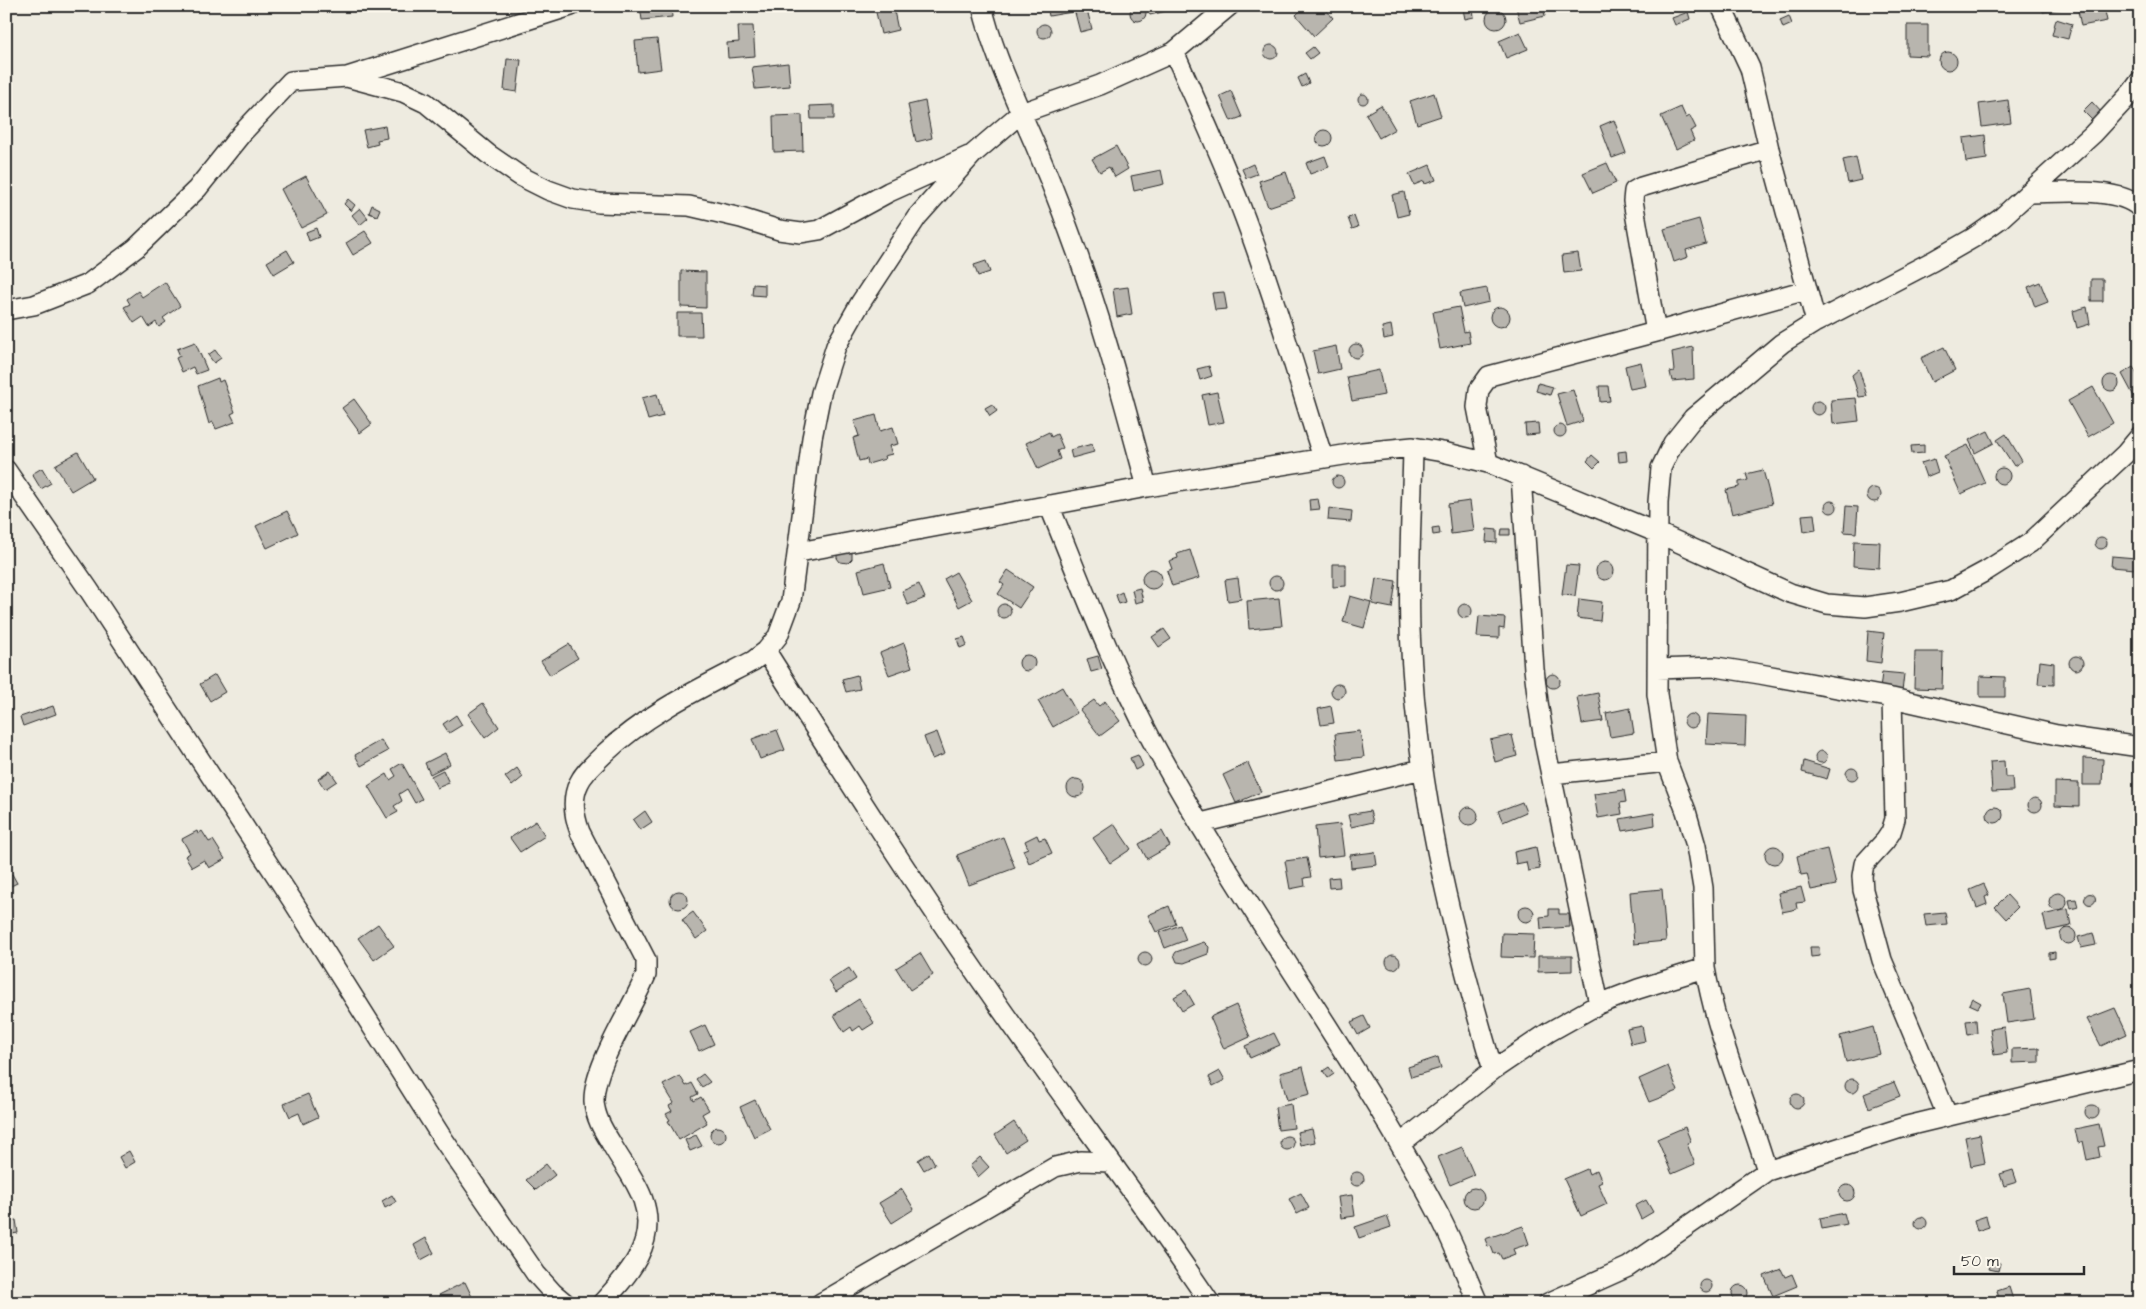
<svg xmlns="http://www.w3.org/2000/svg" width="2146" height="1309" font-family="'Architects Daughter',sans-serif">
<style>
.building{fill:#b8b5ae;stroke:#2b2b2b}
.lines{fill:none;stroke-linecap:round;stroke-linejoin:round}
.street-casing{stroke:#2b2b2b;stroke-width:22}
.street{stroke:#fbf7ec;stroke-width:19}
</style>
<rect width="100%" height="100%" fill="#eeebe0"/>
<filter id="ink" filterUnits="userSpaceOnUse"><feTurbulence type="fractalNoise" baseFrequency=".02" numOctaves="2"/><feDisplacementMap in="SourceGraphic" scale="10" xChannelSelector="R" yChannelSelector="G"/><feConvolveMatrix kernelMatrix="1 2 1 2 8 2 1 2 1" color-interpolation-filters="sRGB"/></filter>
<g filter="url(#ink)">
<path class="building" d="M1130 13a8 8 0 1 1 16 0a8 8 0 1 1-16 0Z
M640 6H671L672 17 642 20Z
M882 6H893L898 30 881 34 875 8Z
M1047 6H1071L1072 12 1049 16Z
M1086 6 1092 29 1080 32 1074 9Z
M1147 6H1178V8L1150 15Z
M1305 6H1323L1333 18 1314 36 1296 15Z
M1543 6 1545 16 1520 22 1516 7Z
M2042 6H2070V7L2043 12Z
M2077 6H2104L2107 21 2081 26Z
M1473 8 1474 17 1465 19 1463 9Z
M1486 19a10 10 0 1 1 20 0a10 10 0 1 1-20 0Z
M1688 12 1690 19 1675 25 1672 18Z
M1789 16 1792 24 1783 28 1780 20Z
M2056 19 2072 24 2068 39 2052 35Z
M1037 31a7 7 0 1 1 14 0a7 7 0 1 1-14 0Z
M1907 25H1928V56L1907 55Z
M738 26H753L755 56 728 58 727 43 739 42Z
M1520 32 1528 49 1506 58 1499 41Z
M657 39 661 69 638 72 635 41Z
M1264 52a7 7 0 1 1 14 0a7 7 0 1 1-14 0Z
M1313 47 1318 53 1310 59 1305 53Z
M1939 61a9 9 0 1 1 18 0a9 9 0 1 1-18 0Z
M507 59 521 60 517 92 504 90Z
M788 63 790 86 755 89 752 67Z
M1305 74 1309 83 1302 87 1298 78Z
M1231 91 1242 117 1231 121 1220 96Z
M1434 93 1441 116 1417 124 1410 101Z
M1358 99a5 5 0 1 1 10 0a5 5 0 1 1-10 0Z
M2008 100 2011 123 1982 127 1979 104Z
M925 101 932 138 916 142 908 105Z
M2092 102 2102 113 2093 121 2083 111Z
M834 105V119H811L810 106Z
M1381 105 1395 129 1379 138 1366 114Z
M1681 107 1686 118 1690 116 1696 128 1690 131 1694 140 1676 149 1661 116Z
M802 115 803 151 774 152 773 116Z
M1614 120 1626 153 1612 158 1600 126Z
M385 126 387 138 377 140 378 144 367 147 363 130Z
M1316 138a8 8 0 1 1 16 0a8 8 0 1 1-16 0Z
M1985 135 1987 159 1966 162 1963 138Z
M1116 146 1128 169 1115 177 1109 167 1100 172 1092 159Z
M1325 156 1329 167 1310 174 1306 163Z
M1856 157 1861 180 1848 183 1843 160Z
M1607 163 1616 183 1593 193 1583 173Z
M1253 164 1257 174 1246 178 1242 169Z
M1430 165 1436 180 1425 184 1424 181 1414 185 1409 174Z
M1161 170 1164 184 1134 191 1131 176Z
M1286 172 1295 198 1268 207 1259 181Z
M306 176 327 215 301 228 281 189Z
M1404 192 1409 214 1397 217 1392 195Z
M348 199 355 205 351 211 344 204Z
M372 205 380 209 377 216 369 213Z
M360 208 368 218 360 225 352 215Z
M1354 216 1358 227 1352 229 1348 218Z
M1699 219 1706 244 1686 250 1688 257 1674 262 1664 229Z
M316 228 319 237 309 241 306 232Z
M365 231 373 243 353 255 346 243Z
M287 250 294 262 274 274 267 262Z
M1578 253 1581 271 1564 273 1562 255Z
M986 261 990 272 978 276 974 265Z
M681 271 706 272V308L681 307Z
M2091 279H2103V301H2091Z
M165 282 180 306 163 318 166 322 159 327 156 322 149 327 143 317 134 323 124 307 130 304 127 299 138 291 142 297Z
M2040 282 2048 302 2035 307 2028 287Z
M753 284 765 285V296L752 295Z
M1128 287 1132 314 1117 317 1113 289Z
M1487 288 1489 302 1463 308 1460 293Z
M1224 292 1227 309 1215 310 1212 293Z
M1459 307 1464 332 1468 331 1470 343 1440 349 1433 312Z
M2087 307 2090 324 2077 328 2073 311Z
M1490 317a10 10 0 1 1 20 0a10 10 0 1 1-20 0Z
M677 313H701L702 336H677Z
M1391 325 1393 337 1384 339 1382 327Z
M195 342 207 370 196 374 193 367 182 372 176 358 180 356 177 349Z
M1349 351a7 7 0 1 1 14 0a7 7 0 1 1-14 0Z
M1336 346 1340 369 1318 374 1313 351Z
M1693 347 1694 379 1672 381 1670 372 1674 371 1672 352Z
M1944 347 1955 370 1932 382 1921 358Z
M215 350 221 358 214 363 208 355Z
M1641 362 1646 386 1630 389 1625 366Z
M1209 366 1212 376 1200 380 1197 369Z
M2133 367 2140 379V400L2137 402 2122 374Z
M1859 369 1867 396 1859 397 1852 375Z
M1379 370 1384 395 1352 401 1347 377Z
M2103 383a8 8 0 1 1 16 0a8 8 0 1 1-16 0Z
M218 378 219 382 223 380 235 412 231 414 235 422 216 429 213 422 209 424 198 386Z
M1538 383 1553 387 1550 395 1536 391Z
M1599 386H1608L1610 401 1600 402Z
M2093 387 2113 423 2088 437 2068 401Z
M1573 390 1583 421 1567 426 1557 394Z
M1217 392 1224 422 1208 425 1202 395Z
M657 394 663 416 648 420 642 398Z
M1856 398 1859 421 1833 424 1831 400Z
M354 399 372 424 360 433 342 408Z
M1811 408a7 7 0 1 1 14 0a7 7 0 1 1-14 0Z
M992 404 997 411 990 416 985 408Z
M876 415 880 431 893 427 898 444 889 446 892 454 884 456 885 459 868 464 867 459 859 461 853 438 859 436 854 421Z
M1538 423 1539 434 1526 435 1525 424Z
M1554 431a6 6 0 1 1 12 0a6 6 0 1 1-12 0Z
M1988 431 1994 443 1975 453 1969 440Z
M1049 432 1051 437 1057 434 1063 448 1057 451 1060 459 1038 469 1026 443Z
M2006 434 2022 461 2014 466 1997 440Z
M1092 444 1094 452 1072 458 1070 450Z
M1924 445V453L1912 454 1911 446Z
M1968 445 1985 483 1961 494 1944 456Z
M1626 451 1627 461 1619 462 1618 452Z
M78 452 93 478 71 491 55 465Z
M1592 455 1600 462 1594 468 1587 461Z
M1934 459 1938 472 1926 477 1921 463Z
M1994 476a8 8 0 1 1 16 0a8 8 0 1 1-16 0Z
M42 468 51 483 41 489 32 474Z
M1763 470 1772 504 1732 514 1726 490 1739 487V482L1748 480 1746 474Z
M1332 482a6 6 0 1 1 12 0a6 6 0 1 1-12 0Z
M1867 495a7 7 0 1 1 14 0a7 7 0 1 1-14 0Z
M1318 499 1320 509 1310 510 1309 500Z
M1825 507a6 6 0 1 1 12 0a6 6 0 1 1-12 0Z
M1470 501 1474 531 1451 534 1448 504Z
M1846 506 1858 507 1856 533 1844 532Z
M1329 508 1352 511 1351 522 1328 520Z
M287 511 298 533 267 548 256 526Z
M1814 514 1816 530 1804 532 1802 515Z
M1439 527 1440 534 1433 535 1432 528Z
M1487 529 1497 530V543L1486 542Z
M1502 529H1510V535H1501Z
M2095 543a6 6 0 1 1 12 0a6 6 0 1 1-12 0Z
M1854 541 1880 542 1879 568 1853 566Z
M1190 550 1199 578 1172 586 1167 571 1172 569 1169 561 1178 558 1177 554Z
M852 551V559L848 563 840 562 837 558V552Z
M2112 556 2136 558 2135 569 2111 567Z
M1596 571a9 9 0 1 1 18 0a9 9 0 1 1-18 0Z
M884 563 890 587 864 593 858 570Z
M1333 564H1346V586L1333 587Z
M1566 565 1579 566 1575 596 1562 595Z
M1142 579a10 10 0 1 1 20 0a10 10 0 1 1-20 0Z
M1008 570 1033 587 1019 608 998 594 1004 585 1000 582Z
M956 572 972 600 959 607 944 579Z
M1269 583a7 7 0 1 1 14 0a7 7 0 1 1-14 0Z
M1238 578 1241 599 1228 601 1225 580Z
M1376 578 1396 581 1392 608 1372 604Z
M919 584 925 598 908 605 902 591Z
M1140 588 1143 601 1135 603 1132 590Z
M1122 592 1125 602 1119 604 1116 595Z
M1350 596 1371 602 1364 628 1343 622Z
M1279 598 1282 626 1249 629 1247 601Z
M1579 599 1602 602 1600 621 1577 618Z
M1458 611a7 7 0 1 1 14 0a7 7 0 1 1-14 0Z
M997 611a7 7 0 1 1 14 0a7 7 0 1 1-14 0Z
M1479 616 1505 618 1504 629 1499 628V638L1477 637Z
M1164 629 1171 639 1159 647 1152 637Z
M1868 631 1884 633 1881 663 1866 661Z
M964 637 967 645 960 648 957 639Z
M904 643 912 667 889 675 880 653Z
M569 644 578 658 550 675 541 661Z
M1915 652H1943L1942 689 1914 688Z
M1019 663a8 8 0 1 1 16 0a8 8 0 1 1-16 0Z
M1098 656 1102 669 1091 672 1087 659Z
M2069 663a7 7 0 1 1 14 0a7 7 0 1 1-14 0Z
M2040 661 2054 663V685L2038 684Z
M1882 672 1904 674 1902 692 1880 690Z
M1546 681a7 7 0 1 1 14 0a7 7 0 1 1-14 0Z
M215 675 225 692 210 701 200 684Z
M857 675 860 689 846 692 842 679Z
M1980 676 2005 677V697H1980Z
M1331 691a7 7 0 1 1 14 0a7 7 0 1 1-14 0Z
M1062 687 1077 713 1053 727 1038 701Z
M1598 693 1603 721 1582 724 1577 697Z
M1094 700 1099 706 1105 701 1120 721 1100 736 1080 710Z
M483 703 499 727 485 738 468 714Z
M53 706 56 714 23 726 20 717Z
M1331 706 1334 723 1321 725 1318 709Z
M1630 708 1634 733 1610 737 1606 713Z
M1708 714 1746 716 1745 746 1706 744Z
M1684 721a7 7 0 1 1 14 0a7 7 0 1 1-14 0Z
M456 715 462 725 449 733 443 724Z
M777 730 785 750 760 759 752 739Z
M1360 731 1364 757 1338 760 1335 734Z
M937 732 945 754 932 759 924 737Z
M1512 735 1517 756 1495 762 1490 740Z
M381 740 388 751 361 766 355 755Z
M1815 757a6 6 0 1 1 12 0a6 6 0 1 1-12 0Z
M445 753 450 764 430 774 425 763Z
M1138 755 1143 766 1135 770 1130 758Z
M2083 758 2103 759 2102 785H2083Z
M1804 761 1830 769 1827 779 1802 772Z
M2004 761 2005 777H2012L2013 791 1992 792 1990 762Z
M402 763 422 799 415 803 407 789 399 794 402 801 394 806 398 812 387 818 368 786 387 774 390 780 396 776 392 769Z
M1248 763 1261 792 1236 803 1223 775Z
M1846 774a6 6 0 1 1 12 0a6 6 0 1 1-12 0Z
M517 768 523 777 512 786 505 777Z
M443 770 449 783 437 788 431 776Z
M330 771 337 781 325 789 318 779Z
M1067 788a9 9 0 1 1 18 0a9 9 0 1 1-18 0Z
M2055 782 2079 783V807L2055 806Z
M1624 790 1626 802 1620 803 1622 814 1598 818 1594 794Z
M2028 805a7 7 0 1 1 14 0a7 7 0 1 1-14 0Z
M1522 802 1526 812 1503 822 1498 811Z
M1987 815a8 8 0 1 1 16 0a8 8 0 1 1-16 0Z
M1460 816a9 9 0 1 1 18 0a9 9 0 1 1-18 0Z
M645 811 652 822 640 830 633 820Z
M1370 811 1373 822 1351 827 1348 815Z
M1654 813 1655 825 1623 831 1620 819Z
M536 821 545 836 520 852 510 838Z
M1114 824 1131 849 1110 863 1093 838Z
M1340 824 1344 855 1318 858 1315 827Z
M197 831 198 834 202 831 209 842 213 840 225 859 209 868 204 860 192 867 185 856 190 853 182 839Z
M1162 831 1170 846 1147 859 1139 844Z
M1037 835 1039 840 1045 838 1052 853 1029 863 1023 850 1028 848 1025 841Z
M1003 837 1015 868 969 885 957 855Z
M1765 855a9 9 0 1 1 18 0a9 9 0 1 1-18 0Z
M1536 847 1540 869 1528 871 1526 862 1516 864 1514 852Z
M1827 849 1836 885 1811 890 1807 874 1801 875 1797 856Z
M1375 852 1377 865 1351 868 1350 855Z
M1307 858 1311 877 1304 878 1305 886 1290 889 1285 861Z
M12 874 17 883 7 888 6 877Z
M1339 877 1340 887 1329 888 1328 878Z
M1984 884 1989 895 1985 897 1987 904 1977 908 1970 890Z
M1801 887 1805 902 1796 903 1797 909 1782 912 1778 893Z
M1662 889 1666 941 1634 944 1630 892Z
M670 900a9 9 0 1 1 18 0a9 9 0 1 1-18 0Z
M2049 902a9 9 0 1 1 18 0a9 9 0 1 1-18 0Z
M2084.5 899a5.5 5.5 0 1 1 11 0a5.5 5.5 0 1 1-11 0Z
M2007 895 2018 907 2006 919 1995 907Z
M2076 899 2078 907 2071 909 2069 900Z
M1518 914a8 8 0 1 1 16 0a8 8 0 1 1-16 0Z
M1169 906 1176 924 1156 932 1148 915Z
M1549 909H1559V914H1569L1570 927 1541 929 1540 917 1549 916Z
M2068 909 2071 926 2047 931 2043 915Z
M693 912 707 931 696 939 682 920Z
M1945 912 1947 924 1926 926 1924 914Z
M378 924 394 946 374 960 358 938Z
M1180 925 1186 940 1165 948 1159 933Z
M2060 936a8 8 0 1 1 16 0a8 8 0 1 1-16 0Z
M1502 933 1534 934 1533 958 1501 957Z
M2093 933 2096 945 2081 948 2078 937Z
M1204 942 1209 947 1208 954 1184 963 1177 962 1174 955 1176 952Z
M1810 947H1819L1820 956 1811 957Z
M1138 959a7 7 0 1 1 14 0a7 7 0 1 1-14 0Z
M2055 952V958L2049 959V953Z
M920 953 933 975 910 990 896 968Z
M1386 962a7 7 0 1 1 14 0a7 7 0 1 1-14 0Z
M1538 956H1572V971L1538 972Z
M849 968 856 979 836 992 829 981Z
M2030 989 2034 1019 2007 1023 2003 994Z
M1186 990 1194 1004 1182 1011 1174 997Z
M1972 998 1981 1003 1978 1008 1969 1004Z
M859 999 874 1023 863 1030 860 1026 853 1031 851 1027 844 1032 834 1015Z
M1236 1005 1250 1037 1224 1049 1210 1017Z
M2115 1008 2127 1034 2101 1046 2087 1019Z
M1364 1016 1370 1028 1358 1035 1351 1022Z
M1976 1020 1977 1033 1968 1035 1966 1021Z
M705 1025 714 1044 699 1051 690 1032Z
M1642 1026 1645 1041 1631 1044 1627 1029Z
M1873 1027 1880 1054 1846 1062 1840 1036Z
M2004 1027 2007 1053 1994 1055 1990 1029Z
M1274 1033 1280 1045 1250 1058 1245 1046Z
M2039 1048V1062L2012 1063V1049Z
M1438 1057 1441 1068 1411 1077 1408 1067Z
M1668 1066 1678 1091 1649 1102 1639 1079Z
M1303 1067 1310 1094 1287 1100 1280 1073Z
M1329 1067 1334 1074 1328 1078 1323 1071Z
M1220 1071 1225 1080 1213 1086 1209 1077Z
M703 1074 710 1082 702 1087 696 1079Z
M680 1076 686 1086 692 1083 698 1094 692 1097 694 1101 701 1097 709 1110 702 1114 707 1123 679 1140 668 1121 670 1120 666 1114 672 1111 669 1106 674 1103 663 1085Z
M1845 1086a7 7 0 1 1 14 0a7 7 0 1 1-14 0Z
M1894 1082 1900 1096 1869 1108 1864 1094Z
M1790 1101a7 7 0 1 1 14 0a7 7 0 1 1-14 0Z
M308 1094 318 1117 303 1124 299 1113 290 1117 284 1104Z
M755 1100 770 1129 754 1137 740 1107Z
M1291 1104 1294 1128 1278 1130 1275 1107Z
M2085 1112a7 7 0 1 1 14 0a7 7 0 1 1-14 0Z
M1014 1122 1026 1140 1006 1153 995 1135Z
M2099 1124 2104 1146 2098 1147 2100 1157 2087 1160 2083 1141 2078 1143 2075 1129Z
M1685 1127 1691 1142 1687 1144 1695 1164 1672 1174 1657 1139Z
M710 1135a8 8 0 1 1 16 0a8 8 0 1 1-16 0Z
M1312 1129 1315 1142 1300 1145 1297 1132Z
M1980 1134 1985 1163 1971 1166 1965 1137Z
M696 1135 702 1146 690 1151 685 1140Z
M1280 1143a7 7 0 1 1 14 0a7 7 0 1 1-14 0Z
M1462 1147 1474 1175 1450 1185 1438 1157Z
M129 1151 135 1162 125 1168 119 1157Z
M929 1153 935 1164 924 1170 918 1160Z
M980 1157 989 1167 978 1177 970 1166Z
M546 1164 555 1175 536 1190 526 1180Z
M1587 1169 1589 1174 1597 1170 1602 1182 1598 1184 1607 1204 1581 1216 1564 1179Z
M2013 1170 2017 1182 2004 1186 2000 1174Z
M1350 1179a7 7 0 1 1 14 0a7 7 0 1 1-14 0Z
M1839 1193a8 8 0 1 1 16 0a8 8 0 1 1-16 0Z
M1464 1198a10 10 0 1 1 20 0a10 10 0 1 1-20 0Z
M902 1189 914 1209 892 1223 879 1203Z
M1301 1193 1309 1208 1297 1214 1289 1199Z
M392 1195 396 1202 385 1208 382 1201Z
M1352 1195 1355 1216 1341 1218 1338 1197Z
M1646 1200 1653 1212 1641 1219 1635 1206Z
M1844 1213 1847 1224 1822 1229 1820 1218Z
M1387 1216 1391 1227 1359 1238 1355 1227Z
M1986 1216 1989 1227 1977 1231 1974 1220Z
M1915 1223a6 6 0 1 1 12 0a6 6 0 1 1-12 0Z
M16 1220 18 1233 6 1235V1221Z
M1523 1226 1529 1244 1513 1249 1515 1254 1502 1259 1499 1253 1494 1254 1491 1246 1488 1247 1485 1239Z
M426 1238 434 1253 421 1260 414 1245Z
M1992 1260 2000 1263 1998 1271 1989 1269Z
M1781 1269 1785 1277 1792 1274 1797 1286 1773 1296 1764 1276Z
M1700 1286a6 6 0 1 1 12 0a6 6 0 1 1-12 0Z
M465 1282 475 1303H442L439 1295Z
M1732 1293a8 8 0 1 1 16 0a8 8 0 1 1-16 0Z
M2009 1287 2014 1303H2000L1997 1291Z
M1930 1298 1932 1303H1918Z"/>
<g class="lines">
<defs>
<path id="street" d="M982 6C991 44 1006 78 1021 113 1041 157 1059 202 1075 247 1104 325 1125 407 1147 487L1362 452 1413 447 1443 452 1488 463 1658 533 1790 593 1827 604 1865 607 1900 602 1951 590 1986 571 2030 543 2125 454 2140 436
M1721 6 1750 68 1769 149 1816 322
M1174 52C1197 103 1220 153 1240 205 1272 288 1296 373 1323 458
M347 77 571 6
M2028 193C2056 193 2120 186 2140 208
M6 310 34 305 88 284 136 248 197 189 242 133 291 81 347 77 403 92 426 103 488 154 520 176 548 190 573 199 599 203 689 206 741 218 779 230 801 233 819 230 889 192 969 156
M1656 332 1633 201 1634 191 1641 187 1769 149
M1488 463 1477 407 1479 390 1489 376 1656 332 1806 290
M6 470 89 590 294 903 441 1136 536 1274 553 1293 565 1303
M1521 476 1534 669 1538 702 1545 746 1599 1004
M1049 505C1081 583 1111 664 1151 739 1239 902 1353 1051 1439 1215 1454 1244 1465 1273 1478 1303
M799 552 1147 487
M766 651C840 768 915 886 994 999 1065 1101 1141 1200 1210 1303
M1657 669 1716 667 1760 674 1892 698 2057 735 2140 747
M1892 698 1895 819 1891 832 1885 841 1864 864 1862 876 1863 890 1882 960 1947 1115
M1551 774 1667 762
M1201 823 1422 769
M1705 968 1703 888 1696 846 1686 811 1667 762 1657 694 1658 502 1661 468 1673 443 1693 418 1782 343 1816 322 1933 261 1973 238 2000 219 2093 134 2132 92 2140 81
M1493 1070 1549 1032 1599 1004 1638 989 1705 968C1717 1038 1747 1103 1767 1171L1628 1267 1548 1303
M1400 1144 1493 1070C1450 926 1415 780 1410 629 1408 568 1412 508 1413 447
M1767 1171 1907 1126 2140 1070
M602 1303C629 1274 658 1242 643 1200 636 1179 621 1162 611 1143 603 1130 595 1117 594 1101 593 1067 632 1009 646 975V960L580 832C574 816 571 799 579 783 584 772 595 763 604 754 647 713 701 688 753 661L766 651 778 636 791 601 812 438 821 393 836 346 861 302 917 217 973 154 1021 113 1100 85 1174 52 1229 6
M821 1303 1055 1167 1081 1161 1110 1162"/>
</defs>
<use href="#street" class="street-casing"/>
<use href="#street" class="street"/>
</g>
</g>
<rect width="2146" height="1309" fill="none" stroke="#fbf7ec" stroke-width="25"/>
<rect x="12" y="12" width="2121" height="1284" fill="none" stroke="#2b2b2b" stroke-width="2" filter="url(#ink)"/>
<path d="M1954 1266v8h130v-8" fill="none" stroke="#2b2b2b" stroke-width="2.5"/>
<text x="1961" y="1266" font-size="15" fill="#2b2b2b" stroke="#fbf7ec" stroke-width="4" paint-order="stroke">50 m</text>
</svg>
